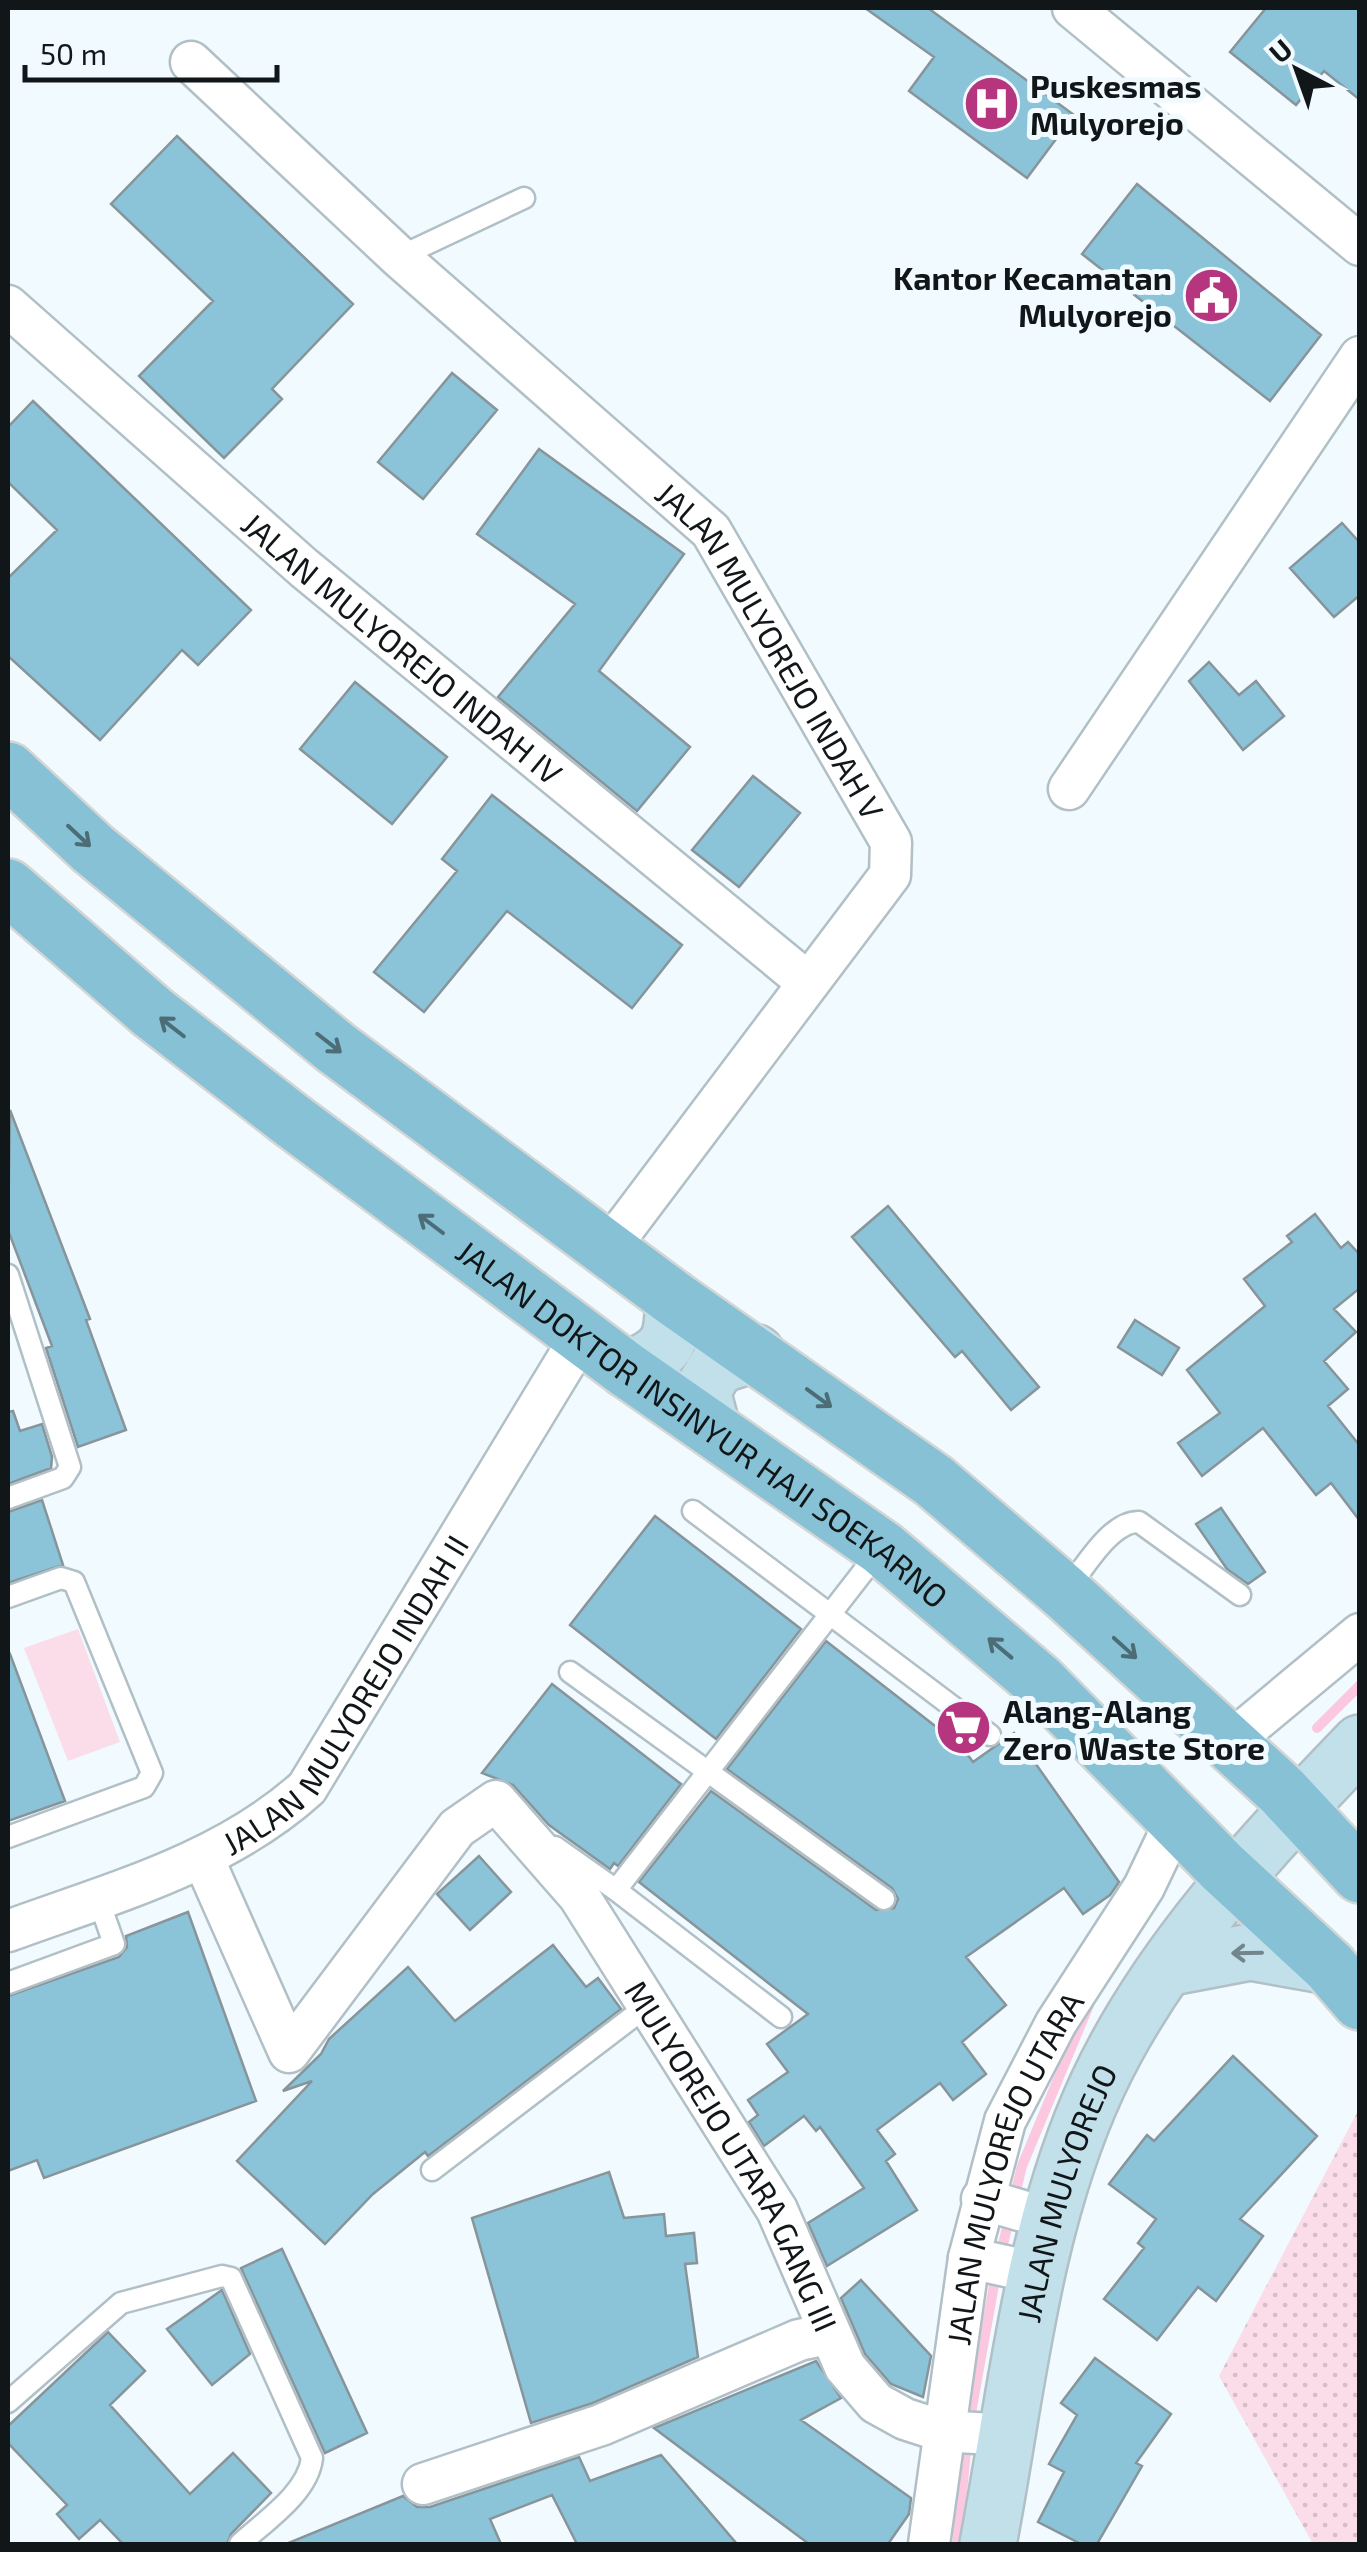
<svg xmlns="http://www.w3.org/2000/svg" width="1367" height="2552" font-family="'Exo 2',sans-serif">
<style>
.park{fill:url(#park-dots)}
.garden{fill:#fbddea}
.lines{fill:none;stroke-linecap:round;stroke-linejoin:round}
.stream{stroke:#fcc8e0;stroke-width:10}
.building{fill:#8bc3d9;stroke:#87959b;stroke-width:2.5}
.service-casing{stroke:#b1c0c6;stroke-width:25}
.minor-casing{stroke:#b1c0c6;stroke-width:45}
.secondary-casing{stroke:#b1c0c6;stroke-width:60}
.primary-casing{stroke:#d4d5d5;stroke-width:60}
.service{stroke:#fff;stroke-width:20}
.minor{stroke:#fff;stroke-width:40}
.secondary{stroke:#c2e0ea;stroke-width:55}
.primary{stroke:#86c1d5;stroke-width:55}
.oneway{stroke:#4c6c76}
.oneway2{stroke:#72858c}
.labels{text-anchor:middle;dominant-baseline:central;stroke-width:10;stroke-linejoin:round;paint-order:stroke}
.poi-label{font-size:32px;font-weight:bold;fill:#111618;stroke:#f1fafe;text-anchor:start}
.street-label{font-size:32px;fill:#111618;stroke:#f1fafe}
</style>
<defs>
<pattern id="park-dots" width="8" height="8" patternUnits="userSpaceOnUse" patternTransform="scale(2.5)"><rect width="8" height="8" fill="#fbddea"/><path d="M2 2h.1M6 6h.1" fill="none" stroke="#d6bdc8" stroke-width="1.8" stroke-linecap="round"/></pattern>
</defs>
<rect width="100%" height="100%" fill="#f1fafe"/>
<path class="park" d="M1359 2109V2544H1313L1219 2376Z"/>
<path class="garden" d="M78 1629 120 1742 68 1761 24 1648Z"/>
<g class="lines">
<path class="stream" d="M1317 1728 1360 1685
M1014 2199 1022 2166 1089 2005
M1000 2257 1010 2215
M969 2424 996 2274
M957 2544 967 2441"/>
</g>
<path class="building" d="M865 8H928L1074 115 1027 178 909 91 934 57Z
M1266 8H1360V100L1324 71 1296 105 1230 52Z
M177 136 353 304 272 389 282 399 224 458 139 376 213 301 111 204Z
M1137 184 1321 335 1270 401 1082 254Z
M452 373 497 410 423 499 378 462Z
M33 401 251 610 198 665 182 650 100 740 8 656V578L57 530 8 482V427Z
M539 449 684 554 599 671 690 747 637 811 498 697 575 604 477 534Z
M1342 523 1360 543V595L1334 617 1290 568Z
M1209 662 1239 695 1256 681 1284 716 1243 750 1189 681Z
M355 682 447 757 392 824 300 749Z
M753 776 800 813 739 887 692 850Z
M492 795 682 945 632 1008 507 911 424 1012 374 972 457 871 442 859Z
M10 1110 90 1319 86 1320 126 1430 78 1447 46 1348 52 1346 8 1230Z
M888 1206 1039 1387 1011 1410 962 1351 955 1357 852 1237Z
M1315 1214 1341 1248 1348 1242 1360 1255V1288L1334 1309 1356 1332 1324 1361 1348 1389 1328 1406 1360 1446V1521L1331 1483 1316 1495 1263 1428 1202 1476 1178 1443 1220 1413 1187 1370 1265 1306 1244 1279 1292 1242 1287 1236Z
M1135 1320 1179 1348 1162 1375 1118 1347Z
M13 1411 20 1431 42 1424 52 1457 51 1468 8 1484V1412Z
M42 1500 63 1565 8 1583V1512Z
M1221 1508 1265 1572 1248 1584 1227 1569 1196 1524Z
M655 1516 801 1629 716 1739 570 1625Z
M826 1641 962 1747 973 1762 1014 1733 1119 1882 1110 1895 1083 1914 1064 1888 966 1957 1006 2005 962 2042 986 2074 953 2100 940 2083 877 2130 895 2154 886 2161 917 2210 827 2266 808 2223 864 2188 820 2127 816 2131 804 2116 764 2146 749 2122 758 2115 748 2100 788 2072 767 2044 808 2014 639 1882 711 1791 876 1910 894 1908 898 1899 892 1888 727 1769Z
M10 1654 65 1801 8 1821V1655Z
M552 1684 681 1784 618 1866 614 1863 610 1869 549 1825 513 1785 482 1773Z
M479 1856 511 1892 470 1930 437 1894Z
M188 1912 256 2101 44 2178 37 2160 8 2171V1996L119 1957 127 1947 126 1936Z
M553 1945 586 1987 598 1978 621 2009 428 2156 425 2152 373 2194 325 2244 237 2161 312 2081 283 2091 321 2054 329 2039 408 1967 455 2021Z
M1233 2056 1317 2136 1240 2219 1263 2236 1216 2301 1198 2287 1157 2340 1104 2299 1144 2248 1138 2243 1156 2219 1109 2184 1147 2135 1154 2141Z
M609 2172 624 2218 664 2214 666 2236 694 2233 697 2263 685 2264 698 2357 593 2403 531 2423 472 2218Z
M282 2249 367 2433 325 2453 241 2268Z
M861 2280 931 2356 923 2397 891 2384 865 2354 841 2298Z
M222 2290 250 2354 212 2385 167 2329Z
M108 2332 145 2371 110 2405 190 2494 233 2453 271 2493 231 2534 227 2544H123L100 2520 79 2539 57 2514 67 2505 8 2443V2426Z
M1095 2358 1171 2414 1136 2463 1142 2466 1097 2544H1081L1038 2522 1064 2472 1049 2464 1077 2415 1061 2403Z
M816 2361 841 2398 801 2420 911 2498 909 2514 888 2544H809L654 2428Z
M661 2455 737 2544H577L552 2495 490 2519 501 2544H286L403 2496 417 2507H430L579 2457 590 2481Z"/>
<g class="lines">
<defs>
<path id="service" d="M399 257 524 198
M8 1275 70 1467 63 1478 8 1498
M693 1511 990 1735
M1066 1591C1083 1570 1110 1521 1139 1522L1240 1595
M8 1597 61 1578 74 1582 152 1773 144 1787 8 1837
M570 1672 884 1899
M555 1847 616 1890
M8 1983 114 1944 98 1898
M781 2017 616 1890 880 1550
M432 2170 647 2006
M8 2402 121 2303 222 2276 231 2278 312 2458C308 2493 265 2521 240 2544"/>
<g id="minor">
<path d="M1073 8 1360 245"/>
<path id="s1" d="M191 62 399 257 711 531 891 842 890 875 609 1248"/>
<path id="s2" d="M8 306 304 568 806 981"/>
<path d="M1069 789 1360 357"/>
<path d="M1229 1743 1360 1634"/>
<path id="s3" d="M203 1858 289 2052 457 1828 496 1801 579 1896 777 2210 845 2367 876 2403 905 2419 942 2431 1009 2435"/>
<path id="s4" d="M8 1931C112 1893 224 1863 307 1788L582 1335"/>
<path d="M982 2199 1050 2219"/>
<path d="M969 2258 1038 2273"/>
<path d="M423 2484 601 2425 799 2340 828 2334"/>
<path id="s5" d="M929 2544 969 2258 1005 2121 1056 2023 1144 1887 1176 1820"/>
</g>
<g id="secondary">
<path d="M627 1370C668 1352 674 1343 673 1298"/>
<path d="M711 1425 702 1391 717 1366 756 1353"/>
<path d="M1166 1968 1250 1952 1329 1966"/>
<path id="s6" d="M988 2544C1017 2392 1031 2229 1097 2086 1157 1956 1261 1846 1360 1743"/>
</g>
<g id="primary">
<path d="M8 770 93 849 336 1048 673 1298 934 1481 1064 1592 1282 1791 1360 1875"/>
<path id="s7" d="M8 887 152 1012 290 1119 627 1370 882 1548 1040 1682 1222 1867 1329 1966 1360 2002"/>
</g>
</defs>
<use href="#service" class="service-casing"/>
<use href="#minor" class="minor-casing"/>
<use href="#secondary" class="secondary-casing"/>
<use href="#primary" class="primary-casing"/>
<use href="#service" class="service"/>
<use href="#minor" class="minor"/>
<use href="#secondary" class="secondary"/>
<use href="#primary" class="primary"/>
</g>
<defs><path id="oneway-shaft" d="M-6 0H5M1.5-3L5.5 0L1.5 3" fill="none" stroke-width="1.6" stroke-linecap="round" stroke-linejoin="round" transform="scale(2.5)"/></defs>
<g class="oneway">
<use href="#oneway-shaft" transform="translate(79 836) rotate(43)"/>
<use href="#oneway-shaft" transform="translate(172 1027) rotate(-142)"/>
<use href="#oneway-shaft" transform="translate(329 1043) rotate(38)"/>
<use href="#oneway-shaft" transform="translate(431 1224) rotate(-143)"/>
<use href="#oneway-shaft" transform="translate(819 1398) rotate(36)"/>
<use href="#oneway-shaft" transform="translate(1000 1648) rotate(-140)"/>
<use href="#oneway-shaft" transform="translate(1125 1648) rotate(42)"/>
</g>
<use class="oneway2" href="#oneway-shaft" transform="translate(1247 1953) rotate(179)"/>
<defs>
<symbol id="hospital-disc" viewBox="-11 -11 22 22"><circle r="9.5" fill="#b6357f" stroke="#f1fafe"/><path d="M-5-5h3v3.5h4V-5h3V5h-3V1.5h-4V5h-3Z" fill="#fff"/></symbol>
<symbol id="civic-disc" viewBox="-11 -11 22 22"><circle r="9.5" fill="#b6357f" stroke="#f1fafe"/><path d="M-.6-6.5H3V-4.5H.6V-3L4-1V1h2V6H-6V1h2V-1L-.6-3ZM-1.2 2.5V6h2.4V2.5Z" fill="#fff"/></symbol>
<symbol id="supermarket-disc" viewBox="-11 -11 22 22"><circle r="9.5" fill="#b6357f" stroke="#f1fafe"/><path d="M-6-5.5h2.5l.6 2H6L4.5 2H-2.5L-4.4-4H-6ZM-1.5 3.2a1.3 1.3 0 1 0 .1 0ZM3 3.2a1.3 1.3 0 1 0 .1 0Z" fill="#fff"/></symbol>
</defs>
<g fill-rule="evenodd">
<use href="#hospital-disc" x="960" y="72" width="63" height="63"/>
<use href="#civic-disc" x="1180" y="264" width="63" height="63"/>
<use href="#supermarket-disc" x="932" y="1696" width="63" height="63"/>
</g>
<g class="labels">
<g class="poi-label">
<text x="1030" y="85">Puskesmas<tspan x="1030" dy="37">Mulyorejo</tspan></text>
<text x="1172" y="277" text-anchor="end">Kantor Kecamatan<tspan x="1172" dy="37">Mulyorejo</tspan></text>
<text x="1003" y="1710">Alang-Alang<tspan x="1003" dy="37">Zero Waste Store</tspan></text>
</g>
<g class="street-label">
<text stroke="none"><textPath href="#s2" startOffset="522">JALAN MULYOREJO INDAH IV</textPath></text>
<text stroke="none"><textPath href="#s1" startOffset="832">JALAN MULYOREJO INDAH V</textPath></text>
<text stroke="none"><textPath href="#s7" startOffset="878">JALAN DOKTOR INSINYUR HAJI SOEKARNO</textPath></text>
<text stroke="none"><textPath href="#s4" startOffset="430">JALAN MULYOREJO INDAH II</textPath></text>
<text stroke="none"><textPath href="#s3" startOffset="968">MULYOREJO UTARA GANG III</textPath></text>
<text stroke="none"><textPath href="#s5" startOffset="388">JALAN MULYOREJO UTARA</textPath></text>
<text stroke="none"><textPath href="#s6" startOffset="360">JALAN MULYOREJO</textPath></text>
</g>
</g>
<rect width="1367" height="2552" fill="none" stroke="#111618" stroke-width="20"/>
<g transform="translate(1297 70) rotate(319)" stroke="#f1fafe" stroke-width="8" paint-order="stroke">
<path d="M0-8L18 38L0 25L-18 38Z" fill="#111618"/>
<text y="-15" font-size="28" font-weight="bold" text-anchor="middle" fill="#111618">U</text>
</g>
<path d="M25 65v15h252v-15" fill="none" stroke="#111618" stroke-width="5"/>
<text x="40" y="65" font-size="30" fill="#111618" stroke="#f1fafe" stroke-width="8" paint-order="stroke">50 m</text>
</svg>
